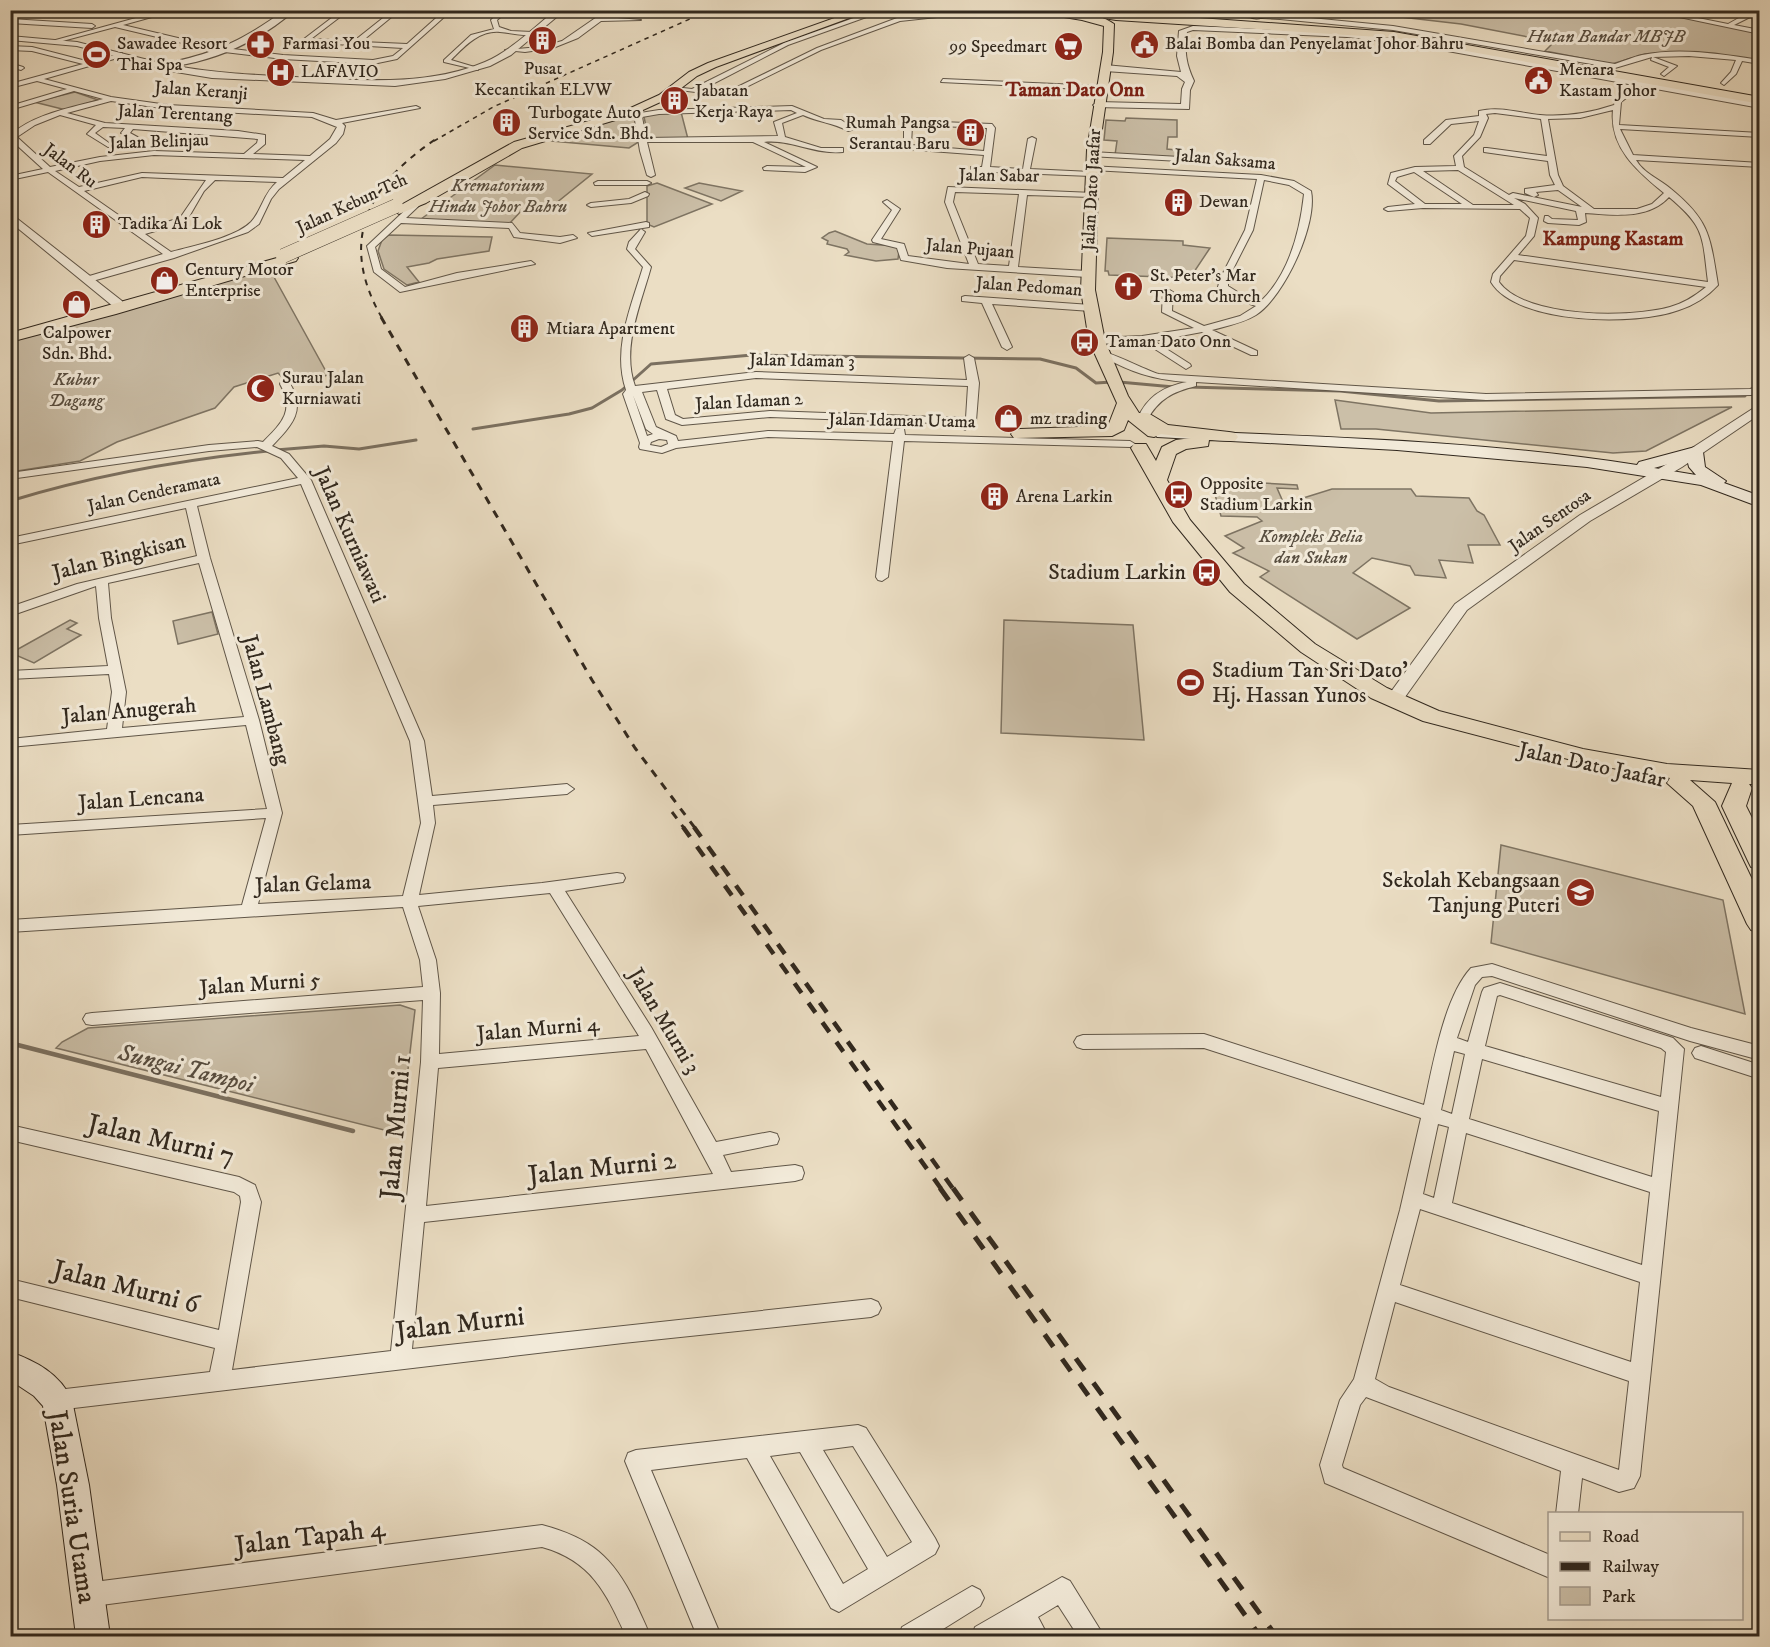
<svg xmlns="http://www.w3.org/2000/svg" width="1770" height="1647" font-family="'IM FELL DW Pica',serif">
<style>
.green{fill:#cbbfa8;stroke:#7e7463;stroke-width:1.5}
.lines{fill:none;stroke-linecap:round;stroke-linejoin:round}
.stream-far1{stroke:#7b7060;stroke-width:3}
.stream{stroke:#7b7060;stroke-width:4.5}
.minor-casing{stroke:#605648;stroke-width:2}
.tertiary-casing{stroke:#605648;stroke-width:2}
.secondary-casing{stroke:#31281e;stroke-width:2}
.primary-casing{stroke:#31281e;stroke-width:2}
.trunk-casing{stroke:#31281e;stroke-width:2}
.minor{fill:#f2ead9;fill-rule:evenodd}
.tertiary{fill:#f2ead9;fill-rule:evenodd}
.secondary{fill:#f2ead9;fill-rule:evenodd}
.primary{fill:#ebdec4;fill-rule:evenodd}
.trunk{fill:#ebdec4;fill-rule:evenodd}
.rail-far4{stroke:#31281e;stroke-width:1.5;stroke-dasharray:4.5 4.5;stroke-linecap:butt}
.rail-far3{stroke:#31281e;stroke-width:2;stroke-dasharray:6 6;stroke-linecap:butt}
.rail-far2{stroke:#31281e;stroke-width:3;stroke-dasharray:8 8;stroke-linecap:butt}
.rail-far1{stroke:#31281e;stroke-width:4.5;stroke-dasharray:12 12;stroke-linecap:butt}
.rail{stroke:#31281e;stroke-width:5;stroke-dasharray:15 15;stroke-linecap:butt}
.primary-bridge-casing{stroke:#31281e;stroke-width:15;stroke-linecap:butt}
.primary-bridge{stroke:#ebdec4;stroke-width:14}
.labels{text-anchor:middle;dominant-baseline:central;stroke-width:6;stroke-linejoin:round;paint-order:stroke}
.far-park-label{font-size:18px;font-style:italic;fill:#584e40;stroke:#f2ead9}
.far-poi-label{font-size:18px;fill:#31281e;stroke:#f2ead9;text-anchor:start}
.far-street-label{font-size:18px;fill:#31281e;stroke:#f2ead9}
.far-neighbourhood-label{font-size:20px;font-weight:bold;fill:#7a1f14;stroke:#f2ead9}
.street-label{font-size:22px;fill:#31281e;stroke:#f2ead9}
.poi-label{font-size:22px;fill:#31281e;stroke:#f2ead9;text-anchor:end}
.water-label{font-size:24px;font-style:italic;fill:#564c3f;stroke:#f2ead9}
.near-street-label{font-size:27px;fill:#31281e;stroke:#f2ead9}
</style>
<rect width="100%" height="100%" fill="#ebdec4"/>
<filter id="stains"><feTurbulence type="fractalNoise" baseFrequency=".00333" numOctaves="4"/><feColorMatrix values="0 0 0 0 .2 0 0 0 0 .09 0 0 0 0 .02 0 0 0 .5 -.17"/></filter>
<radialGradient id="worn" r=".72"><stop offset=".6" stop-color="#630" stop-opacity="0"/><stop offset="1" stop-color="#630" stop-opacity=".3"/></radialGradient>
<path class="green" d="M1349 11H1679L1671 15 1759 33V60L1674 53 1645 54 1612 64 1545 51 1554 42 1461 24Z
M75 92 98 100 66 110 34 102Z
M681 112 688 139 649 140 644 117 649 113Z
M627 117 638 121 640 141 629 148 540 140Z
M1126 118 1177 120V137H1168L1167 149 1176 150V158L1115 155 1117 141 1104 140 1106 120 1125 121Z
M495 165 592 174 545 212 523 209 509 224 421 219Z
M657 183 712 204 654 227 647 224V186Z
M699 183 742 191 721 201 685 188Z
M835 231 867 244 896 246 899 251 898 259 876 261 845 255 849 252 847 249 827 244 828 241 822 238 829 233Z
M389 235 492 237 489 251 437 259 429 263 407 267 419 282 407 285 384 269 378 251 382 240Z
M1107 238 1183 241V245L1210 248 1190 278 1109 275 1108 271H1105Z
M269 268 328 375 290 385 278 373 234 387 215 408 117 442 80 461 11 472 10 342Z
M1335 400 1431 413 1732 407 1646 451 1613 453 1376 429H1341Z
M1225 481 1297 485 1298 489 1277 488 1284 504 1332 489H1411L1416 496 1469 498 1477 511 1484 515 1500 545H1468L1473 563 1439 560 1446 578 1415 575 1410 566 1372 558 1353 573 1410 608 1357 639 1260 577 1269 571 1233 553 1244 548 1225 536 1262 521 1257 517 1221 516 1214 491H1220Z
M212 612 218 634 178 644 173 621Z
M70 620 77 623 67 629 81 635 34 663 11 653Z
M1004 620 1133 625 1144 740 1001 733Z
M1501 845 1723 900 1745 1014 1491 943Z
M400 1005 415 1010 402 1120 388 1131 56 1048 62 1042 88 1028Z"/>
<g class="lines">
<path class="stream-far1" d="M1119 382 1174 387
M1188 387 1340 391 1439 401 1745 396
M473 429 569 414 592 408 622 390 651 364 752 355 1040 359 1076 368 1096 383 1112 382
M276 450 324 446 359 449 416 440
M10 501C95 475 180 460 268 451"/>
<path class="stream" d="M10 1043 353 1131"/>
<defs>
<path id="minor" d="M165 10H177L123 25 216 47 283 55 373 60 393 56 403 48 300 42 342 10H349L311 39 354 41 393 10H400L361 42 407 44 445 10H452L397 59 373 64 283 59 216 51 115 27 55 43 52 41Z
M502 10H509L497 20 499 27 511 31 532 32 534 35C521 36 512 33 500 32 479 30 464 47 451 60L478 68V70L444 62V60L471 35 494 29 491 20Z
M607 10H614L606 17 641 20 601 21 578 38 553 48 525 52 505 50 540 47 562 41Z
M876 10H886L788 45 701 90 725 93 817 48 897 18 931 15 930 10H936L937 17 900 21 821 50 728 96 671 89 674 87 692 89 784 43Z
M1114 10 1280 15 1393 26 1615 64C1624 61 1633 57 1642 55 1680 47 1721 54 1760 60V64L1742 61 1736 74 1724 85 1721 83 1731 72 1736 60 1689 56 1653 57 1677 66 1664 76 1661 74 1669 67 1651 60 1652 57 1615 68 1393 30 1280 19Z
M1753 10 1760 12 1734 25 1760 30V34L1670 15 1673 13 1728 24Z
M10 19 92 24 95 26 92 28 10 23Z
M10 46 32 47 90 62 122 53V55L114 59 44 79 111 97 168 105 313 113 336 120 416 106 420 108 342 123 345 126 343 134 336 143 279 189 271 199 259 224 248 232 174 258 89 282 85 279 86 277 163 254 48 172 10 180V176L43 169 10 139V135C36 113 71 108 103 99L74 91 10 110V106L67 89 37 81 10 88V84L83 64 32 51 10 50ZM111 101 168 109 312 117 337 127 330 139 310 156 253 154 265 144V135L238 131 105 123 67 113ZM60 115 96 125 87 134 108 147 141 143V139L130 133 133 129 258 139 257 143 244 154 154 151 100 157 50 167 17 137 35 125ZM103 127 125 128 121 133 131 140 109 143 95 133ZM154 155 305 160 283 178 142 173 79 187 55 171 100 161ZM142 177 206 180 180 218 140 230 84 191ZM215 180 277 182C263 194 262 210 251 222 235 238 193 246 171 252L145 234 186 222 204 191Z
M10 63 23 67 24 68 21 70 10 67Z
M943 79 1101 86 1104 88 1101 90 941 82Z
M1641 82 1643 85 1621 102 1619 125 1760 133V137L1620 129 1633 155 1760 163V167L1636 160C1643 173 1661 180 1671 189 1710 221 1710 236 1718 285 1707 297 1694 305 1679 310 1637 326 1517 325 1491 282L1493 274 1526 236 1530 218 1520 209 1423 208 1388 211 1384 209 1388 207 1415 204 1388 184 1391 173 1415 167 1456 166 1454 156 1474 135 1479 121 1451 124 1430 144H1424V140L1446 120 1479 116V111C1500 106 1519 113 1540 115 1565 117 1590 113 1614 105L1616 100ZM1613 110C1609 147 1637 171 1664 193L1652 204 1637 209H1594L1563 186 1558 175 1548 119 1580 118ZM1495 113 1541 119 1547 156 1487 148H1484V152L1548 161 1550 175 1555 185 1525 189V193L1534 197 1538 195 1536 192 1558 190 1582 207 1513 193 1509 195 1464 167 1462 156 1480 137 1488 118 1486 114ZM1458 170 1514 205H1473L1423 171ZM1414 172 1462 204H1425L1395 181 1397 177ZM1669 197C1706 228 1702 236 1708 282L1518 255 1534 236 1538 218 1525 204 1514 198 1576 211 1578 220 1552 219 1548 216H1545L1544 221 1548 223 1579 225 1586 222 1585 213C1613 215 1648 220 1669 197ZM1514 260 1706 287C1695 296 1684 303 1670 307 1631 318 1526 319 1499 282L1500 276Z
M792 106 824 119 841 120 855 129 848 131C834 123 818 122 803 115L782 123 785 137 821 148H843V152C814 155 792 139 764 142L817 167 805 172 764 170 763 168 767 166 806 167 753 142H647L655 175 651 177 647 175 640 151 634 114 659 110ZM791 110 797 113 774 122 778 136 646 138 642 117 659 114Z
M915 121 992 124 995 128 990 167 1023 169 1028 139 1032 137 1036 139 1030 169 1091 172 1095 174 1091 176 971 171V167H982L984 155 904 149V125ZM915 125 987 128 984 151 911 145 912 126Z
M1092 152 1180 157 1203 155 1207 157 1180 161 1089 156 1088 154Z
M1089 166 1261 175 1294 181 1311 191C1318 224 1284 297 1256 315 1243 323 1227 326 1212 330L1257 351V355H1251L1202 332 1154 341 1190 364 1191 366 1186 369 1144 342 1097 344 1092 341 1097 338 1142 336 1194 328 1162 312 1163 292 1168 289 1173 292 1172 311 1204 326 1240 316 1256 306 1238 300 1218 287 1220 279 1245 230 1257 179 1092 170 1088 168ZM1264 180 1289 185 1304 194C1300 231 1289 274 1261 301L1244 296 1228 286V279L1253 230Z
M598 181H647L651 183 647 185H595L594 183Z
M948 187 1094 193V197H1091L1027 195 1018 267 1087 271 1091 274 1087 277 947 268 901 260 897 248 873 242 872 240 892 210 883 202 887 200 900 209 881 239 904 244 908 256 969 264 945 202ZM955 192 1019 194 1009 266 978 264 953 202Z
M645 192 649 194 648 196 631 203 591 207 587 205 591 203 629 199Z
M418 198 425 200 406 218 512 223 520 233 560 237 573 235 577 238 560 243 514 237 509 228 401 223 375 247 381 269 405 287 457 273 531 261 535 264 400 292 374 272 367 246Z
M646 222 649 223V227L592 236 588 233Z
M641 229 645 232 635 249 651 267C641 304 621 348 635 386L756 372 967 380 964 358 969 355 974 358 979 383 976 421 965 430 960 427 962 424 770 417 682 425 666 419 657 390 642 392 656 427 676 436 678 441 768 431 894 434 896 429H904L905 435 1130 441 1135 444 1130 447 904 441 888 577 882 581 878 580 876 577 893 441 768 437 676 448 662 453 640 449 639 447 640 443 623 394 626 390C612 349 631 307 643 267L627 249 629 242ZM756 378 968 386 966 418 770 411 683 419 675 415 667 389ZM633 395 646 429 653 434 647 436ZM659 439 667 440 668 444 661 447 650 445 651 442Z
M965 296 1091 305 1096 308 1091 311 992 304 1012 347 1007 350 1002 347 982 303 962 301V297Z
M1099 351C1107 350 1145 370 1159 374L1486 394 1750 389 1760 386V393L1751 395 1486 400 1196 382V386C1172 392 1159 399 1147 420L1143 421 1138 418C1147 396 1165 386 1187 382 1149 379 1132 372 1099 355Z
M281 382H289C307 410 292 425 272 446L289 454 311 480 424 741 432 796 567 784 574 789 567 794 433 805 435 823 419 895 542 883 617 873 623 874 625 878 623 882 565 891 651 1027 716 1142 770 1132 777 1134 779 1139 777 1144 723 1155 731 1172 795 1165 802 1167 804 1173 802 1179 795 1181 424 1222 412 1349 871 1299 878 1302 881 1308 878 1314 871 1317 623 1343 57 1410 49 1407 46 1400 49 1393 57 1390 210 1372 215 1348 10 1297V1279L219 1330 241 1202 240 1196 234 1192 10 1140V1125L239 1177 255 1185 261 1202 232 1370 391 1351 421 1062 423 1000 92 1025 86 1024 83 1019 86 1014 92 1013 423 987 420 960 403 907 10 932V920L242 905 266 818 10 835V825L267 809 246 725 10 747V739L107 729 112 692 109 674 10 679V671L108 666 99 618 96 586 10 616V607L77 584 197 556 186 508 10 545V538L298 478 281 458 257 447 209 451 10 479V473L209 445 258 441 263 442C282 423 295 411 280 384ZM301 484 410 741 421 823 403 896 258 904 282 813 259 720 210 558 197 506ZM199 563 244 717 122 728 126 692 111 618 108 583ZM550 893 639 1036 439 1054 440 993 436 960 418 906ZM646 1049 713 1174 426 1206 438 1068Z
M1492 964 1691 1028 1760 1046V1060L1690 1041 1492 976 1482 977 1475 985 1457 1038 1468 1042 1482 992 1484 988 1500 983 1673 1038 1684 1049 1640 1476 1634 1488 1619 1492 1582 1478 1578 1514H1556L1561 1471 1366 1397 1360 1405 1342 1465 1343 1468 1550 1555V1578L1325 1483 1320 1465 1340 1400 1354 1379 1400 1210 1421 1118 1204 1048 1083 1049 1077 1047 1074 1042 1077 1037 1083 1035 1204 1034 1424 1105C1433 1065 1444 997 1471 968ZM1500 995 1661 1048 1666 1052 1661 1097 1485 1046 1497 996ZM1454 1051 1465 1054 1452 1114 1441 1110ZM1482 1059 1659 1111 1652 1177 1469 1119ZM1438 1124 1449 1127 1434 1198 1423 1194ZM1466 1133 1650 1192 1642 1265 1452 1203ZM1420 1209 1640 1282 1631 1362 1400 1285ZM1395 1302 1629 1381 1619 1470 1389 1387 1375 1379Z
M1701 1046 1760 1065V1079L1695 1058 1692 1053 1695 1048Z
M858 1425 866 1428 935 1538 939 1546 935 1554 839 1612 831 1608 747 1458 651 1470 721 1636H697L625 1461 628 1453 636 1450ZM853 1446 912 1542 887 1557 823 1450ZM800 1452 868 1569 843 1584 770 1456Z
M542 1525C591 1538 613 1557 635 1602 640 1613 646 1625 650 1636H626C606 1593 592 1561 542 1547L86 1607 78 1603 74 1595 78 1587 86 1583Z
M1062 1577 1070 1581 1104 1636H1078L1058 1605 1038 1617 1048 1636H1023L1019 1629 1006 1636H972L975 1627Z
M972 1586 980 1590 984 1598 980 1606 932 1636H899L902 1627Z"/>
<path id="tertiary" d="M285 10H295C261 40 219 59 176 66 215 73 255 75 295 77 357 80 426 87 485 62 512 50 533 28 556 10H565L511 55 490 66 445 79 395 86 212 78 170 71 77 46 10 40V36L77 42 172 66V62C219 52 246 38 285 10Z
M1193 26 1347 33 1409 40 1760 102V108L1409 44 1347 37 1193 30 1187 32C1184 51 1186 64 1194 81L1190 90 1189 109 1095 107 1093 105 1098 102 1181 104 1182 89 1185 82 1177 76 1105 71 1101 68 1105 65 1181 72 1177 56 1179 31Z
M10 213 122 301V307H114L20 230 10 222Z
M1760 404V414L1682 467 1590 521 1467 610 1400 704H1388L1385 700 1455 604 1580 515 1672 461Z"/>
<path id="secondary" d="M1265 10H1274C1269 18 1255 21 1248 16Z
M1162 430C1320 437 1480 440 1637 465L1639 462 1695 447 1703 452 1705 467 1726 481 1724 483 1760 496V507L1701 485 1587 467 1397 450 1157 437 1155 434ZM1687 459 1689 467 1696 475 1654 468Z
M10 1352C36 1361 60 1374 72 1400L89 1485 110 1636H76L57 1485 43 1406 34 1396 10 1380Z"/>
<path id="primary" d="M857 10H871L716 67 697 76 667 99 632 115 522 148 426 203 399 214 392 210 514 142 624 111 659 95 689 72 708 63Z
M1022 10C1047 10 1094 9 1114 24L1113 52 1099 150 1095 290 1105 341 1128 396 1139 413H1148L1168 425 1229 432 1235 433 1238 437 1235 441 1209 440 1208 446 1186 449 1176 454 1167 480 1190 520 1244 584 1315 644 1387 688 1439 711 1583 749 1667 764 1760 770V784H1749L1752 788 1746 806 1760 834V869L1751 867 1748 861 1722 806 1732 783 1690 780 1715 802 1760 896V933L1751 930 1747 924 1693 806 1667 783 1670 778 1583 763 1423 721 1371 698 1301 652 1230 592 1173 522 1131 448 1134 444H1146L1156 461 1162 447 1176 440 1191 438 1161 434 1154 437 1148 436 1128 420 1124 430 1112 436 1014 438 1011 434 1014 430 1020 429 1108 426 1117 403 1089 341 1081 290 1087 150 1103 52 1104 26 1082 20Z
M291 254 298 258 296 261 116 314 10 342V333Z"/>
<path id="trunk" d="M1054 10H1088L1394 32 1760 97V104L1394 38 1116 20Z"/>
</defs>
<use href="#minor" class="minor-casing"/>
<use href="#tertiary" class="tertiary-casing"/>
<use href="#secondary" class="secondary-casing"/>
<use href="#primary" class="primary-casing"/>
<use href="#trunk" class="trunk-casing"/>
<use href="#minor" class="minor"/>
<use href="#tertiary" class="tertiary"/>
<use href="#secondary" class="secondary"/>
<use href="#primary" class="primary"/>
<use href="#trunk" class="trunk"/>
<path class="rail-far4" d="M434 141 493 107 710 10"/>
<path class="rail-far3" d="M382 318C338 242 367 185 436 139"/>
<path class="rail-far2" d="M381 317 592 680 635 748 695 828
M672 812 684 828"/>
<path class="rail-far1" d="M683 827 942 1190
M694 827 954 1190"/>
<path class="rail" d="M940 1188 1260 1636
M953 1188 1276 1636"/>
<defs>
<path id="primary-bridge" d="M283 256 396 206"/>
</defs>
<use href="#primary-bridge" class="primary-bridge-casing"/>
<use href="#primary-bridge" class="primary-bridge"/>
</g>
<defs>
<symbol id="building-disc" viewBox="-11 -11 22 22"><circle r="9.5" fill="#8f2418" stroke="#f2ead9"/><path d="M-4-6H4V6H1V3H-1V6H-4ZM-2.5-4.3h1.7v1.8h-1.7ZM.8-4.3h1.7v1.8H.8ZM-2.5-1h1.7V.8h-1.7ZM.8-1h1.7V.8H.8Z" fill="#fff"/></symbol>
<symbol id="pharmacy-disc" viewBox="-11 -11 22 22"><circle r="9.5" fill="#8f2418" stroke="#f2ead9"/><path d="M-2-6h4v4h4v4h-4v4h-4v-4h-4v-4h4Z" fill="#fff"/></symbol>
<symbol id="civic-disc" viewBox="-11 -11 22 22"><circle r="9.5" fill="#8f2418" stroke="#f2ead9"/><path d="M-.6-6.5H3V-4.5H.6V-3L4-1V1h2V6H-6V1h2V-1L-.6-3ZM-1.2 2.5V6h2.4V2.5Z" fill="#fff"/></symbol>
<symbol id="supermarket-disc" viewBox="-11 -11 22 22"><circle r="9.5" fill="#8f2418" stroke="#f2ead9"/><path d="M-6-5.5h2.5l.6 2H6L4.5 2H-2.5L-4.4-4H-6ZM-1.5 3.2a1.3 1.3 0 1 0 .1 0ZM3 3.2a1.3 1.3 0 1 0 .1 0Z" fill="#fff"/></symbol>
<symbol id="stadium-disc" viewBox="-11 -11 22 22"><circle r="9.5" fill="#8f2418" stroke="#f2ead9"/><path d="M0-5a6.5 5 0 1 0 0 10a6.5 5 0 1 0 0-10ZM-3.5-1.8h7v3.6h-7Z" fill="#fff"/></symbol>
<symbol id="hospital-disc" viewBox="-11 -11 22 22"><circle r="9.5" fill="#8f2418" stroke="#f2ead9"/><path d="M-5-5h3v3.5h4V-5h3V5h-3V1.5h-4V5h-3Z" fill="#fff"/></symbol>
<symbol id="shop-disc" viewBox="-11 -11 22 22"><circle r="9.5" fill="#8f2418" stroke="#f2ead9"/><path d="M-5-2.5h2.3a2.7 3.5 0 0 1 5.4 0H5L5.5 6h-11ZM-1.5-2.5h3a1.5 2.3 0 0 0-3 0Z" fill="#fff"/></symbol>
<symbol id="church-disc" viewBox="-11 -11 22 22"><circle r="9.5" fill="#8f2418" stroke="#f2ead9"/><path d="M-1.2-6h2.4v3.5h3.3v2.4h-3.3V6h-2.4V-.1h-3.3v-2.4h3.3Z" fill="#fff"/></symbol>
<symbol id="bus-disc" viewBox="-11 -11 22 22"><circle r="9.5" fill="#8f2418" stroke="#f2ead9"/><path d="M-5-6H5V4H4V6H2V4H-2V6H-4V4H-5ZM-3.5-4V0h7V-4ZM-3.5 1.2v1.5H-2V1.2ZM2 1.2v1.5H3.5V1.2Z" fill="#fff"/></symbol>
<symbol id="mosque-disc" viewBox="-11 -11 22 22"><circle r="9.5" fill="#8f2418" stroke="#f2ead9"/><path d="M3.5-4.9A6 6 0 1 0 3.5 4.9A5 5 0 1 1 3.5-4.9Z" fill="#fff"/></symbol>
<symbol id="school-disc" viewBox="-11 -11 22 22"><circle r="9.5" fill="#8f2418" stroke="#f2ead9"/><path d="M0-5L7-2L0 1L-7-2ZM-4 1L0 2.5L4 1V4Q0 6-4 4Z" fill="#fff"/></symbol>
</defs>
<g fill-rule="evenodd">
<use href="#building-disc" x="526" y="24" width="33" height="33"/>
<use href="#pharmacy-disc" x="244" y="28" width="33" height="33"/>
<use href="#civic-disc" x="1128" y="28" width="33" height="33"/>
<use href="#supermarket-disc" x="1052" y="30" width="33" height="33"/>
<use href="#stadium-disc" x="80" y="38" width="33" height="33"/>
<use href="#hospital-disc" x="264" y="56" width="33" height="33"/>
<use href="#civic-disc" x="1522" y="64" width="33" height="33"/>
<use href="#building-disc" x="658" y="84" width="33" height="33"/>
<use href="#building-disc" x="490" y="106" width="33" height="33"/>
<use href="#building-disc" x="954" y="116" width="33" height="33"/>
<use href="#building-disc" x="1162" y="186" width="33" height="33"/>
<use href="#building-disc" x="80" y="208" width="33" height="33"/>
<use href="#shop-disc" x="148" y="264" width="33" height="33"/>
<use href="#church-disc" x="1112" y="270" width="33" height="33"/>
<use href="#shop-disc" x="60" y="288" width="33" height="33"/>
<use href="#building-disc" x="508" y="312" width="33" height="33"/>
<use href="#bus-disc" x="1068" y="326" width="33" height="33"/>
<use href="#mosque-disc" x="244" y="372" width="33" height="33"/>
<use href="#shop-disc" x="992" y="402" width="33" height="33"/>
<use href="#bus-disc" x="1162" y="478" width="33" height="33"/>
<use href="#building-disc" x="978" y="480" width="33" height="33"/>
<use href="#bus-disc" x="1190" y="556" width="33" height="33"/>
<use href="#stadium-disc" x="1174" y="666" width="33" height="33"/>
<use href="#school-disc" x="1564" y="876" width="33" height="33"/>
</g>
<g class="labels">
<g class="far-park-label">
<text x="1606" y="37">Hutan Bandar MBJB</text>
<text x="498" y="186">Krematorium<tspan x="498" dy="21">Hindu Johor Bahru</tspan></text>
<text x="76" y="380">Kubur<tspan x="76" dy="21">Dagang</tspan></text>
<text x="1311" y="537">Kompleks Belia<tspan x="1311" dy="21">dan Sukan</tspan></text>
</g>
<g class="far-poi-label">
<text x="117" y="44">Sawadee Resort<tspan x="117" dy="21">Thai Spa</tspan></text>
<text x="282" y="44">Farmasi You</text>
<text x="1165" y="44">Balai Bomba dan Penyelamat Johor Bahru</text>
<text x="1047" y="47" text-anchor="end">99 Speedmart</text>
<text x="543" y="69" text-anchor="middle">Pusat<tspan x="543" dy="21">Kecantikan ELVW</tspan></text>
<text x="1559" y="70">Menara<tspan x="1559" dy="21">Kastam Johor</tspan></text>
<text x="301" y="72">LAFAVIO</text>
<text x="695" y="91">Jabatan<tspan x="695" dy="21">Kerja Raya</tspan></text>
<text x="528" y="113">Turbogate Auto<tspan x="528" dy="21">Service Sdn. Bhd.</tspan></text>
<text x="950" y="123" text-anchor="end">Rumah Pangsa<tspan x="950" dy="21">Serantau Baru</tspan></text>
<text x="1199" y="202">Dewan</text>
<text x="118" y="224">Tadika Ai Lok</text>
<text x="185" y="270">Century Motor<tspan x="185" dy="21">Enterprise</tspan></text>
<text x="1150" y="276">St. Peter's Mar<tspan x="1150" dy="21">Thoma Church</tspan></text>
<text x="546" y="329">Mtiara Apartment</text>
<text x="77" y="333" text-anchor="middle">Calpower<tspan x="77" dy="21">Sdn. Bhd.</tspan></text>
<text x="1106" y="342">Taman Dato Onn</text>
<text x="282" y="378">Surau Jalan<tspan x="282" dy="21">Kurniawati</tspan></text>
<text x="1030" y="419">mz trading</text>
<text x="1200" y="484">Opposite<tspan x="1200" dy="21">Stadium Larkin</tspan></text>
<text x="1016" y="497">Arena Larkin</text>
</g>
<g class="far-street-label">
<text transform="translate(201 91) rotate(4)">Jalan Keranji</text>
<text transform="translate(175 114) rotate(3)">Jalan Terentang</text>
<text transform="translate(159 142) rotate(-2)">Jalan Belinjau</text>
<text transform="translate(1225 160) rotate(5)">Jalan Saksama</text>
<text transform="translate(70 166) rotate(37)">Jalan Ru</text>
<text transform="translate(999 176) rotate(1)">Jalan Sabar</text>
<text transform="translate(1092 190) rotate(-87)">Jalan Dato Jaafar</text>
<text transform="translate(352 204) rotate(-25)">Jalan Kebun Teh</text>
<text transform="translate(970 249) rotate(5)">Jalan Pujaan</text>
<text transform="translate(1029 287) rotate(4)">Jalan Pedoman</text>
<text transform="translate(802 361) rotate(1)">Jalan Idaman 3</text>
<text transform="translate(749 402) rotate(-3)">Jalan Idaman 2</text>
<text transform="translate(902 421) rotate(1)">Jalan Idaman Utama</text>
<text transform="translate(154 493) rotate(-12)">Jalan Cenderamata</text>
<text transform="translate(1550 521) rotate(-35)">Jalan Sentosa</text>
</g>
<g class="far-neighbourhood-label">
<text x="1075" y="90">Taman Dato Onn</text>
<text x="1613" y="239">Kampung Kastam</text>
</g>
<g class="street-label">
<text transform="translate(350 535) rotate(66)">Jalan Kurniawati</text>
<text transform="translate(119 557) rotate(-14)">Jalan Bingkisan</text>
<text transform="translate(266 700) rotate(75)">Jalan Lambang</text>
<text transform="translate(129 711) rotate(-5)">Jalan Anugerah</text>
<text transform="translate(1592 765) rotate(12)">Jalan Dato Jaafar</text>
<text transform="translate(141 799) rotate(-4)">Jalan Lencana</text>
<text transform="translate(313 884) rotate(-2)">Jalan Gelama</text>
<text transform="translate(260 984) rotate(-4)">Jalan Murni 5</text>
<text transform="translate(664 1021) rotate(59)">Jalan Murni 3</text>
<text transform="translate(538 1029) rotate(-5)">Jalan Murni 4</text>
</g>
<g class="poi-label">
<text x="1186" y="572">Stadium Larkin</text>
<text x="1212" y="670" text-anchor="start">Stadium Tan Sri Dato’<tspan x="1212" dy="25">Hj. Hassan Yunos</tspan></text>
<text x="1560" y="880">Sekolah Kebangsaan<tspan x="1560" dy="25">Tanjung Puteri</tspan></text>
</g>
<g class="water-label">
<text transform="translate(186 1069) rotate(14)">Sungai Tampoi</text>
</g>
<g class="near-street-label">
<text transform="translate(396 1127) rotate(-85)">Jalan Murni 1</text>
<text transform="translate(161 1140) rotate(13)">Jalan Murni 7</text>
<text transform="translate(602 1168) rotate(-6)">Jalan Murni 2</text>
<text transform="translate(126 1287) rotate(14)">Jalan Murni 6</text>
<text transform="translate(460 1324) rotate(-7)">Jalan Murni</text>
<text transform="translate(72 1507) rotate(81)">Jalan Suria Utama</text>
<text transform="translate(310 1537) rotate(-7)">Jalan Tapah 4</text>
</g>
</g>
<rect width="1770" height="1647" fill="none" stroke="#ebdec4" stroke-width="36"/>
<rect x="12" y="12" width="1746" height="1623" fill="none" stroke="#31281e" stroke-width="3"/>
<rect x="18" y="18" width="1734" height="1611" fill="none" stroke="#31281e" stroke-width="1.5"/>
<rect x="1548" y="1512" width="195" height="108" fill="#f2ead9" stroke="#a59c8e" stroke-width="1.5"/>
<rect x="1560" y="1532" width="30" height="9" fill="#ebdec4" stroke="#a59c8e" stroke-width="1.5"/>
<text x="1602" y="1542" font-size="18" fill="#31281e">Road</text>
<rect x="1560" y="1562" width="30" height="9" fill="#31281e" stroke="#a59c8e" stroke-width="1.5"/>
<text x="1602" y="1572" font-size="18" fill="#31281e">Railway</text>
<rect x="1560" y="1587" width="30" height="18" fill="#cbbfa8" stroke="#a59c8e" stroke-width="1.5"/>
<text x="1602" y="1602" font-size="18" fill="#31281e">Park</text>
<rect width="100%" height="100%" filter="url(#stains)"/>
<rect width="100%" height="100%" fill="url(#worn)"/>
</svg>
